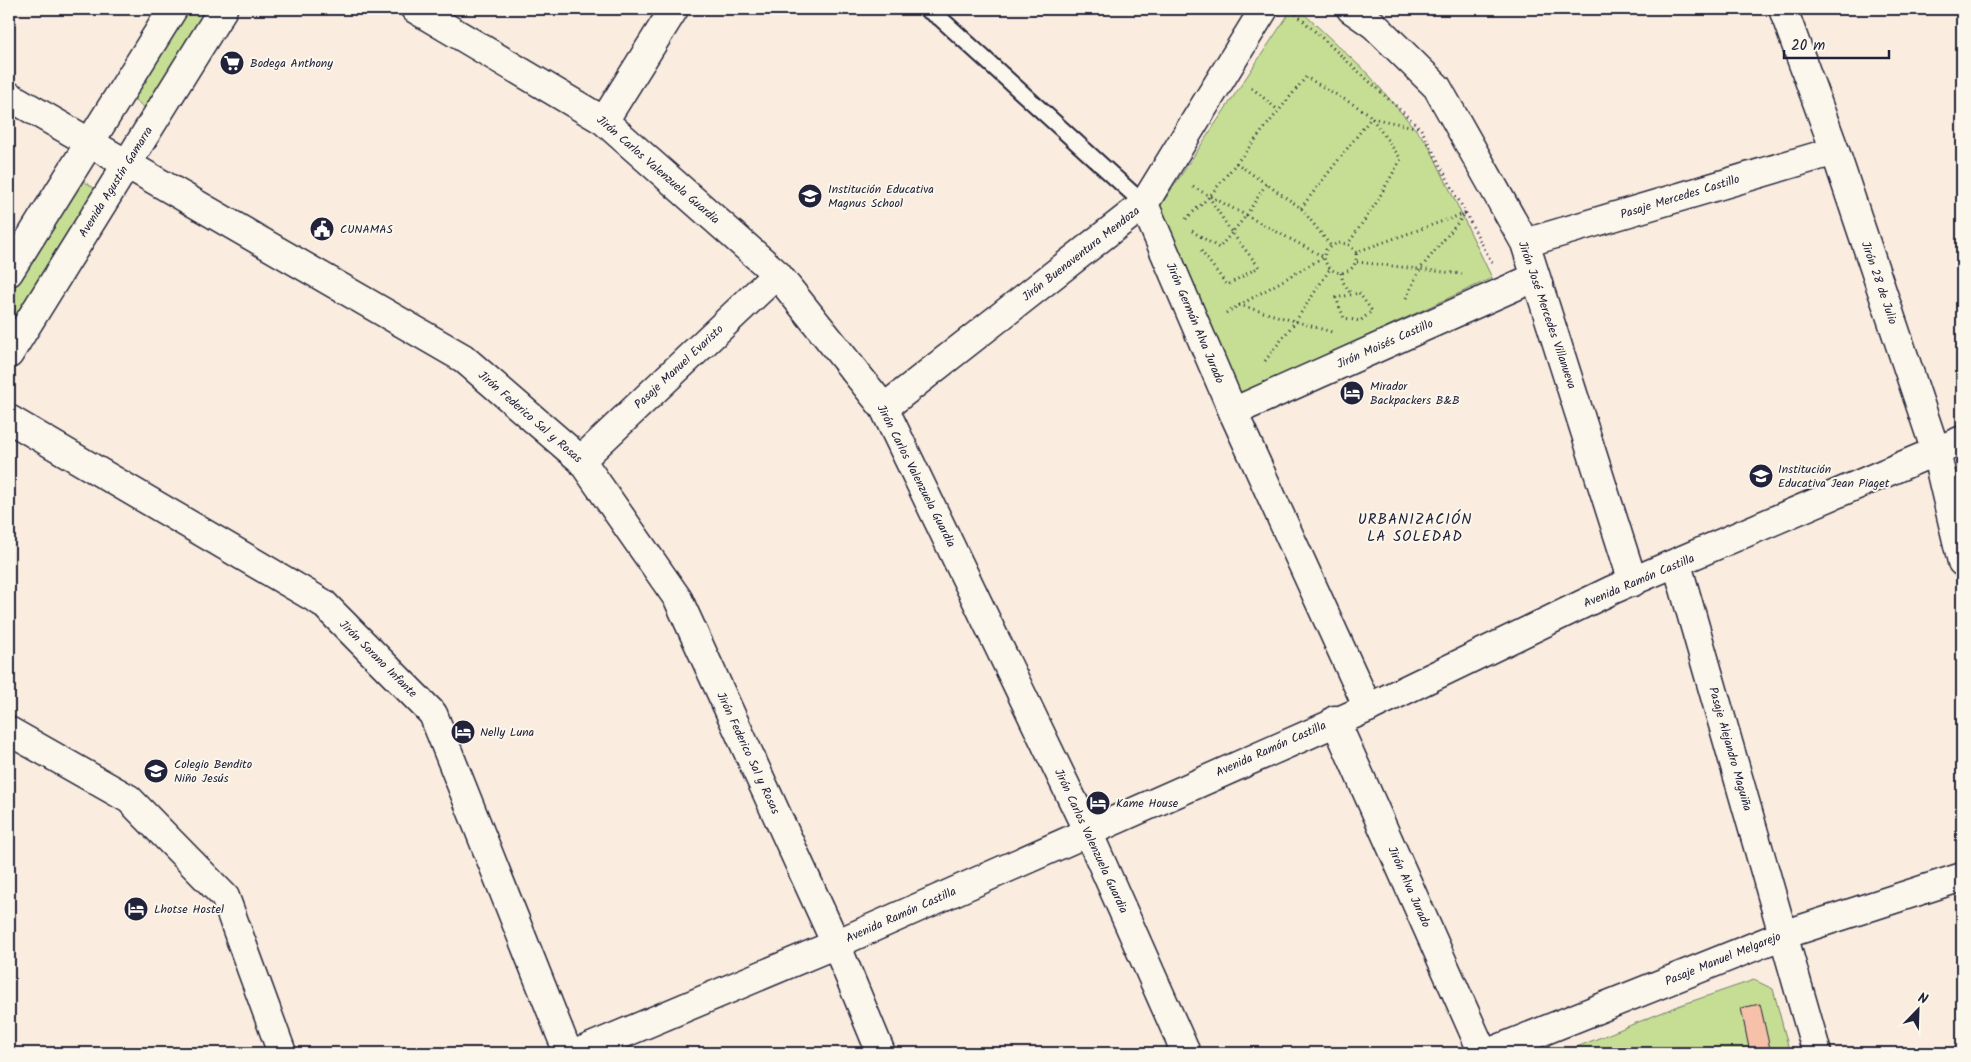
<svg xmlns="http://www.w3.org/2000/svg" width="1971" height="1062" font-family="Kalam,sans-serif">
<style>
.green{fill:#c6de94;stroke:#748068}
.building{fill:#f6c0a9;stroke:#22223b}
.lines{fill:none;stroke-linecap:round;stroke-linejoin:round}
.lane-casing{stroke:#22223b;stroke-width:19}
.street-casing{stroke:#22223b;stroke-width:31}
.secondary-casing{stroke:#22223b;stroke-width:31}
.path{stroke:#22223b;stroke-width:3;stroke-dasharray:1 4;stroke-linecap:butt}
.lane{stroke:#fbf7ec;stroke-width:15}
.street{stroke:#fbf7ec;stroke-width:28}
.secondary{stroke:#fbf7ec;stroke-width:28}
.labels{text-anchor:middle;dominant-baseline:central;stroke-width:4;stroke-linejoin:round;paint-order:stroke}
.poi-label{font-size:12px;fill:#22223b;stroke:#fbf7ec;text-anchor:start}
.street-label{font-size:12px;fill:#22223b;stroke:#fbf7ec}
.quarter-label{font-size:15px;letter-spacing:1px;fill:#22223b;stroke:#fbf7ec}
</style>
<rect width="100%" height="100%" fill="#faecdf"/>
<filter id="ink" filterUnits="userSpaceOnUse"><feTurbulence type="fractalNoise" baseFrequency=".02" numOctaves="2"/><feDisplacementMap in="SourceGraphic" scale="10" xChannelSelector="R" yChannelSelector="G"/><feConvolveMatrix kernelMatrix="1 2 1 2 8 2 1 2 1" color-interpolation-filters="sRGB"/></filter>
<g filter="url(#ink)">
<path class="green" d="M186 9H215L153 114 131 97Z
M1292 9H1299L1369 75 1428 144 1492 278 1239 395 1159 208Z
M80 179 97 190 9 333V289Z
M1754 980 1773 989 1790 1053H1562L1678 1006Z"/>
<path class="building" d="M1760 1004 1771 1053H1750L1741 1008Z"/>
<g class="lines">
<defs>
<path id="lane" d="M926 9 940 18 1144 204"/>
<path id="street" d="M415 9 604 121 777 274 884 408 1088 832 1186 1053
M1351 9 1374 25 1437 87 1525 243 1633 582
M9 96 463 358 581 460 678 599 836 944 881 1053
M604 121 674 9
M1144 204 1233 412 1368 708
M1525 243 1835 151
M884 408 1144 204 1264 9
M1233 412 1536 277
M9 419 323 603 433 714 568 1053
M1936 452 1962 562
M581 460 777 274
M1677 564 1817 1053
M1335 720 1483 1053
M9 731 129 799 225 897 282 1053
M1488 1053 1783 935 1962 877"/>
<path id="secondary" d="M1783 9 1835 151 1936 452
M9 272 173 9
M9 354 223 9
M577 1053 836 944 1368 708 1612 590 1962 440"/>
</defs>
<use href="#lane" class="lane-casing"/>
<use href="#street" class="street-casing"/>
<use href="#secondary" class="secondary-casing"/>
<path class="path" d="M1296 14 1421 129 1492 263
M1252 88 1278 110
M1236 163 1301 208 1331 246
M1193 187 1324 257C1326 267 1331 271 1341 273 1353 270 1357 265 1356 252
M1301 208 1371 118 1420 128
M1186 219 1209 197 1306 77 1368 113 1401 159 1376 203 1348 244
M1192 231 1219 248 1246 216 1266 184
M1201 251 1227 285 1259 267 1232 233 1209 197
M1357 262 1462 274
M1341 273 1343 282 1351 294
M1359 293 1372 311 1360 321 1344 318 1336 298Z
M1406 298 1420 269 1465 214
M1239 305 1332 332
M1226 313 1324 257 1326 250 1337 243 1348 244 1356 252 1466 213
M1265 361 1295 322 1330 269"/>
<use href="#lane" class="lane"/>
<use href="#street" class="street"/>
<use href="#secondary" class="secondary"/>
</g>
</g>
<defs>
<symbol id="supermarket-disc" viewBox="-11 -11 22 22"><circle r="9.5" fill="#22223b" stroke="#fbf7ec"/><path d="M-6-5.5h2.5l.6 2H6L4.5 2H-2.5L-4.4-4H-6ZM-1.5 3.2a1.3 1.3 0 1 0 .1 0ZM3 3.2a1.3 1.3 0 1 0 .1 0Z" fill="#fff"/></symbol>
<symbol id="school-disc" viewBox="-11 -11 22 22"><circle r="9.5" fill="#22223b" stroke="#fbf7ec"/><path d="M0-5L7-2L0 1L-7-2ZM-4 1L0 2.5L4 1V4Q0 6-4 4Z" fill="#fff"/></symbol>
<symbol id="civic-disc" viewBox="-11 -11 22 22"><circle r="9.5" fill="#22223b" stroke="#fbf7ec"/><path d="M-.6-6.5H3V-4.5H.6V-3L4-1V1h2V6H-6V1h2V-1L-.6-3ZM-1.2 2.5V6h2.4V2.5Z" fill="#fff"/></symbol>
<symbol id="hotel-disc" viewBox="-11 -11 22 22"><circle r="9.5" fill="#22223b" stroke="#fbf7ec"/><path d="M-6-4.5h1.5V1H6V5H4.5V3h-9V5H-6ZM-4 0a1.8 1.8 0 1 1 3.6 0ZM.5 0V-2.5h3Q6-2.5 6 0Z" fill="#fff"/></symbol>
</defs>
<g fill-rule="evenodd">
<use href="#supermarket-disc" x="218" y="49" width="28" height="28"/>
<use href="#school-disc" x="796" y="182" width="28" height="28"/>
<use href="#civic-disc" x="308" y="215" width="28" height="28"/>
<use href="#hotel-disc" x="1338" y="379" width="28" height="28"/>
<use href="#school-disc" x="1747" y="462" width="28" height="28"/>
<use href="#hotel-disc" x="449" y="718" width="28" height="28"/>
<use href="#school-disc" x="142" y="757" width="28" height="28"/>
<use href="#hotel-disc" x="1084" y="789" width="28" height="28"/>
<use href="#hotel-disc" x="122" y="895" width="28" height="28"/>
</g>
<g class="labels">
<g class="poi-label">
<text x="250" y="63">Bodega Anthony</text>
<text x="828" y="189">Institución Educativa<tspan x="828" dy="14">Magnus School</tspan></text>
<text x="340" y="229">CUNAMAS</text>
<text x="1370" y="386">Mirador<tspan x="1370" dy="14">Backpackers B&amp;B</tspan></text>
<text x="1778" y="469">Institución<tspan x="1778" dy="14">Educativa Jean Piaget</tspan></text>
<text x="480" y="732">Nelly Luna</text>
<text x="174" y="764">Colegio Bendito<tspan x="174" dy="14">Niño Jesús</tspan></text>
<text x="1116" y="803">Kame House</text>
<text x="154" y="909">Lhotse Hostel</text>
</g>
<g class="street-label">
<text transform="translate(658 170) rotate(41)">Jirón Carlos Valenzuela Guardia</text>
<text transform="translate(116 182) rotate(-58)">Avenida Agustín Gamarra</text>
<text transform="translate(1680 197) rotate(-17)">Pasaje Mercedes Castillo</text>
<text transform="translate(1081 254) rotate(-38)">Jirón Buenaventura Mendoza</text>
<text transform="translate(1879 283) rotate(71)">Jirón 28 de Julio</text>
<text transform="translate(1547 315) rotate(71)">Jirón José Mercedes Villanueva</text>
<text transform="translate(1195 323) rotate(67)">Jirón Germán Alva Jurado</text>
<text transform="translate(1385 344) rotate(-24)">Jirón Moisés Castillo</text>
<text transform="translate(679 367) rotate(-43)">Pasaje Manuel Evaristo</text>
<text transform="translate(530 417) rotate(41)">Jirón Federico Sal y Rosas</text>
<text transform="translate(916 476) rotate(63)">Jirón Carlos Valenzuela Guardia</text>
<text transform="translate(1639 581) rotate(-23)">Avenida Ramón Castilla</text>
<text transform="translate(378 659) rotate(45)">Jirón Sorano Infante</text>
<text transform="translate(1271 749) rotate(-24)">Avenida Ramón Castilla</text>
<text transform="translate(1730 749) rotate(74)">Pasaje Alejandro Maguiña</text>
<text transform="translate(748 753) rotate(65)">Jirón Federico Sal y Rosas</text>
<text transform="translate(1091 841) rotate(65)">Jirón Carlos Valenzuela Guardia</text>
<text transform="translate(1409 887) rotate(66)">Jirón Alva Jurado</text>
<text transform="translate(901 915) rotate(-24)">Avenida Ramón Castilla</text>
<text transform="translate(1723 959) rotate(-22)">Pasaje Manuel Melgarejo</text>
</g>
<g class="quarter-label">
<text x="1415" y="520">URBANIZACIÓN<tspan x="1415" dy="17">LA SOLEDAD</tspan></text>
</g>
</g>
<rect width="1971" height="1062" fill="none" stroke="#fbf7ec" stroke-width="30"/>
<rect x="15" y="15" width="1941" height="1032" fill="none" stroke="#22223b" stroke-width="2" filter="url(#ink)"/>
<g transform="translate(1918 1010) rotate(23)" stroke="#fbf7ec" stroke-width="4" paint-order="stroke">
<path d="M0-4L9 19L0 12L-9 19Z" fill="#22223b"/>
<text y="-8" font-size="14" font-weight="bold" text-anchor="middle" fill="#22223b">N</text>
</g>
<path d="M1784 50v8h105v-8" fill="none" stroke="#22223b" stroke-width="2.5"/>
<text x="1791" y="50" font-size="15" fill="#22223b" stroke="#fbf7ec" stroke-width="4" paint-order="stroke">20 m</text>
</svg>
